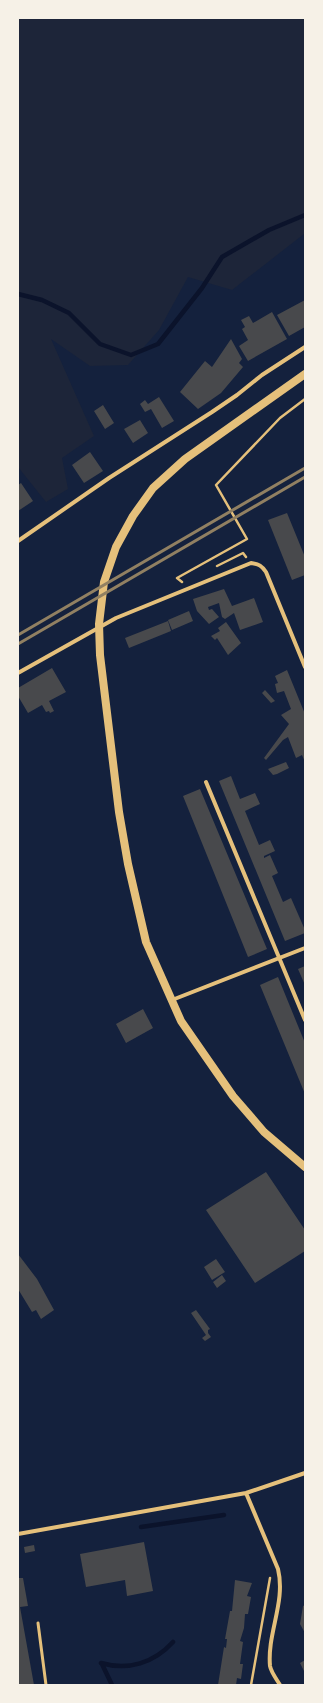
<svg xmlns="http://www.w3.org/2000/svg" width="323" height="1703" font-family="Poppins,sans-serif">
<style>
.green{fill:#1d2539}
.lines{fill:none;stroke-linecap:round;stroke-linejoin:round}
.stream{stroke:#0b132b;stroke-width:4.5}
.building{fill:#48494c}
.path{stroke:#e5c07b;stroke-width:2.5}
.service{stroke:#e5c07b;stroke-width:3}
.minor{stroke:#e5c07b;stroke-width:4}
.secondary{stroke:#e5c07b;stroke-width:8}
.rail{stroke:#918062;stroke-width:3}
</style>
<rect width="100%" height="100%" fill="#14213d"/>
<path class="green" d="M18 18H305L304 234 232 290 188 277 159 330 128 365 90 366 51 339 94 436 62 458 68 489 46 502 18 467Z"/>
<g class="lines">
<path class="stream" d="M18 294 42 300 69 313 100 344 131 355 158 344 202 288 222 257 269 230 305 215
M141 1527 224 1515
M101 1663C128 1671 154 1663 173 1642
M102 1664 112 1685"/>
</g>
<path class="building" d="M305 300V327L289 336 277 315Z
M272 312 287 339 248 361 239 346 248 340 242 329 245 327 241 320 249 316 253 323Z
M231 339 242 359 239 363 243 367 221 393 198 409 180 392 205 361 212 367Z
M159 397 174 421 162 428 151 409 145 412 140 404 145 400 148 404Z
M103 405 114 423 105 429 94 411Z
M140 420 148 433 133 443 124 429Z
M90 452 103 471 84 483 72 465Z
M21 483 33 501 18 511V485Z
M287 513 305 557V575L292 580 268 520Z
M224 589 232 606 254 598 263 622 240 630 234 613 225 619 222 617 219 603 208 607 209 610 212 609 219 617 209 624 197 611 193 599Z
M189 611 193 621 172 630 168 620Z
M168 621 171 631 129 648 125 638Z
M226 622 241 643 228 655 217 638 215 640 211 636 220 631 218 628Z
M52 668 66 692 49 701 54 711 50 713 49 711 46 712 42 705 28 713 18 696V688Z
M287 670 305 714V762L302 755 296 758 288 737 283 740 266 760 264 758 289 724 281 715 291 709 284 691 277 693 275 684 278 683 275 676Z
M265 690 275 701 271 703 262 693Z
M286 762 289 768 277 774 273 775 268 769Z
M231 776 240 799 255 793 260 804 245 811 259 845 270 840 275 851 264 856V858L270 855 278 873 272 876 283 902 291 898 305 930V933L285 941 219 781Z
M200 789 267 949 248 957 183 796Z
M305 966V985L298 969Z
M278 977 305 1043V1094L260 985Z
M143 1009 153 1028 126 1043 116 1024Z
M266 1172 305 1230V1251L255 1283 206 1210Z
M18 1254 37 1279 54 1310 41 1319 36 1310 32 1312 18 1289Z
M216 1259 225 1272 212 1280 204 1267Z
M222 1275 226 1281 217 1288 213 1282Z
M196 1310 210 1329 208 1330V1333L211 1337 205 1341 202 1338 206 1335 191 1313Z
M144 1542 153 1591 127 1596 125 1580 86 1587 80 1554Z
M34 1545 35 1551 25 1553 24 1547Z
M18 1578H23L28 1606 20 1607 34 1685H18Z
M235 1580 252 1583 247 1596 251 1597 248 1614H245L244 1628 240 1641 243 1642 240 1664H243L241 1679 237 1678 236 1685H218L224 1647 226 1648 227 1639H225L230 1611H232Z
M305 1605V1633L300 1624 303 1606Z
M305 1660V1673L300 1663Z"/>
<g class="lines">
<path class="path" d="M217 566 243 553 246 557
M182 582 177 578 247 539 216 485 280 418 305 399
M251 1685 270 1578"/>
<path class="service" d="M38 1623 46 1685"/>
<path class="minor" d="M18 541 109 478 212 412 237 395 262 375 305 347
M18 673 116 618 251 563C259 564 262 566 266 572L305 667
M206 782 305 1020
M172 1000 305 948
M246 1493 278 1569C286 1602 267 1633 270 1666 271 1672 277 1680 280 1685
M18 1534 246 1493 305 1473"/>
<path class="secondary" d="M305 374 185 459 153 488 133 516 116 547 104 582 99 624 100 655 119 812 128 864 146 942 181 1021 233 1096 264 1132 305 1167"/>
<path class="rail" d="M18 635 305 468
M18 644 305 477"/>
</g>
<rect width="323" height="1703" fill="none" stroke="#f6f1e7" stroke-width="38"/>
</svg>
